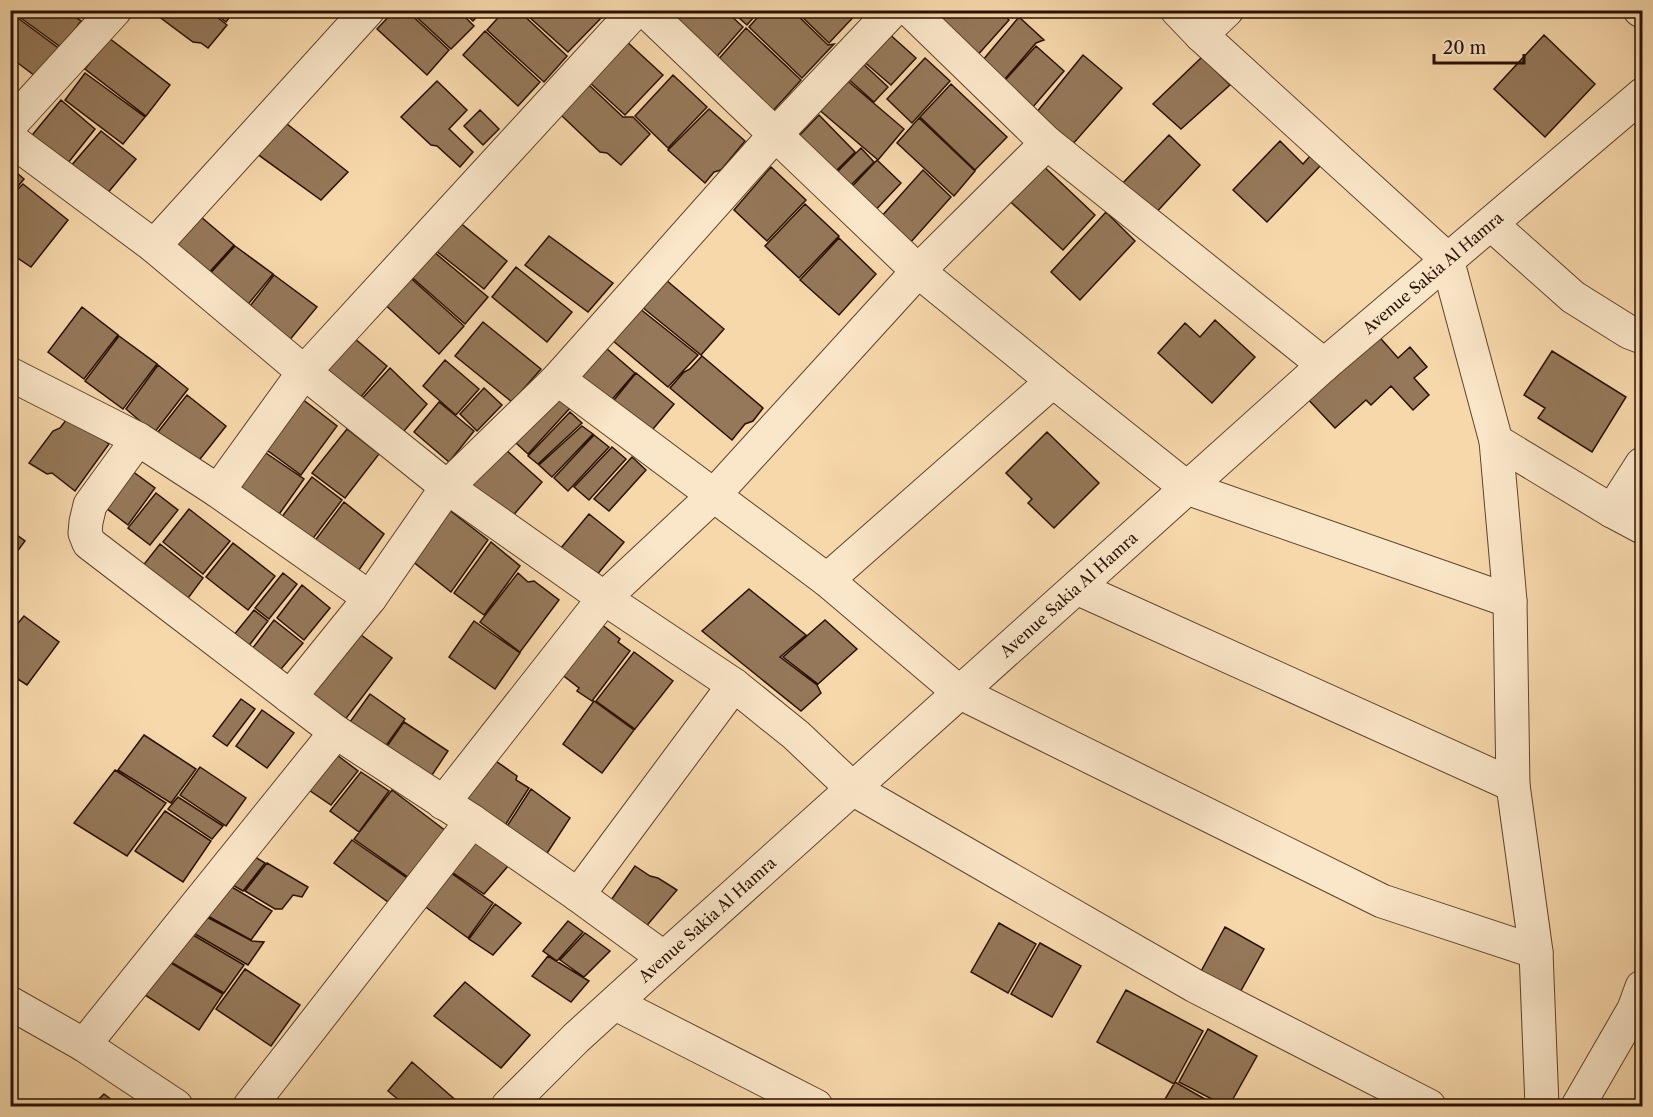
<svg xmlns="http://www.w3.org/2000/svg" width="1653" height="1117" font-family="'Libre Caslon Text',serif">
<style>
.building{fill:#957859;stroke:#2a1100;stroke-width:1.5}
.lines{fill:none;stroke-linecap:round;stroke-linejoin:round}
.minor-casing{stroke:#5d432b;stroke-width:35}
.minor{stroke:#fae6c8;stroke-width:33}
.labels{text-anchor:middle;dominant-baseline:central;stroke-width:4.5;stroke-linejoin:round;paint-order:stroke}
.street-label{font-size:16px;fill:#2a1100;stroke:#fae6c8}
</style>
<rect width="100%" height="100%" fill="#f7d8ab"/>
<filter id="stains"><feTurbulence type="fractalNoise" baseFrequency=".00333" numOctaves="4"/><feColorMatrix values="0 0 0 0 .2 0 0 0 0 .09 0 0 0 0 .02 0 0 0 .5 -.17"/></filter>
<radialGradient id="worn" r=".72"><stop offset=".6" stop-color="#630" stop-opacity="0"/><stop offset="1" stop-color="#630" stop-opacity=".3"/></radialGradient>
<path class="building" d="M10 10H66L81 21 62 48Z
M67 10H84L78 19Z
M150 10H208L227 25 208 48 201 43 193 42Z
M211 10H235L226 22Z
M395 10H406L449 50 427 75 377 29Z
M409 10H458L474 26 451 49Z
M461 10H483L473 21Z
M505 10H518L567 56 544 82 487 30Z
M534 10H597L603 16 568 52 528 16Z
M659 10H725L743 27 713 61Z
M730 10H760L747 25Z
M764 10H792L828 45 834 44 802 78 749 27Z
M795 10H860L829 43Z
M922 10H999L1009 20 975 58Z
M1003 10H1019L1012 18Z
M11 13 61 50 39 79 10 57Z
M1019 17 1044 40 1036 43 1004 80 983 60Z
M746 28 801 80 770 114 716 62Z
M485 31 540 82 518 106 463 55Z
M887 32 916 58 891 85 862 60Z
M1544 35 1595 84 1545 137 1494 89Z
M109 38 170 85 146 116 85 69Z
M625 40 663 75 625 115 587 80Z
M1036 46 1064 71 1026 115 998 88Z
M1083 55 1122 88 1072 145 1036 113Z
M1202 57 1230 85 1181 129 1153 104Z
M925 58 950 81 912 123 887 99Z
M858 59 888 87 874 102 844 75Z
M85 73 145 117 123 144 65 100Z
M673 75 707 107 668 148 635 116Z
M843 77 904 129 878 160 817 108Z
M437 81 467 110 449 129 473 152 460 167 437 146 431 145 401 117Z
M951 84 1007 137 975 170 920 117Z
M589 85 623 117H633L650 134 621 165 607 153 600 152 561 115Z
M61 100 95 129 64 168 29 139Z
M709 109 745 141 721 170 714 172 705 183 668 150Z
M480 110 499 129 483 145 464 126Z
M819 115 855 152 833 174 796 139Z
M919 118 975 171 954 196 897 143Z
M282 120 348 172 321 200 253 151Z
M101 131 136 159 106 195 70 167Z
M1169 135 1200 165 1153 216 1120 186Z
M1280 141 1303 164 1311 155 1321 165 1267 222 1233 190Z
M861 148 874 162 846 190 832 177Z
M877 160 901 183 869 217 845 194Z
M1039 162 1095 215 1063 250 1002 194Z
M10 167 24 179 10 196Z
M771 167 806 200 767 241 734 210Z
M923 170 951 197 910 243 881 217Z
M23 184 68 220 31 267 10 253V197Z
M805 204 839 236 799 278 765 246Z
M194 211 234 245 205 277 163 245Z
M1106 212 1135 241 1080 300 1051 272Z
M453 217 507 261 484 289 430 246Z
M549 236 613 283 588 312 525 265Z
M839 238 876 274 839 315 800 280Z
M235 246 273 274 245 308 206 278Z
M428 247 488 297 465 324 406 272Z
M516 267 572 312 547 342 492 297Z
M405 273 464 326 439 354 380 300Z
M274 275 317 307 288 342 247 310Z
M666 280 724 329 701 355 642 307Z
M82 307 118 335 84 379 48 352Z
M639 308 698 355 668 387 612 340Z
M1215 320 1255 357 1212 403 1158 353 1185 323 1200 337Z
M483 322 541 369 512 402 455 356Z
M1374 331 1398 358 1410 347 1427 367 1414 378 1429 395 1413 410 1391 386 1371 405 1366 400 1335 428 1304 395Z
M347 332 387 366 360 398 320 364Z
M119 336 157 364 123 409 85 381Z
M599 342 635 373 608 404 568 376Z
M1552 351 1626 397 1592 452 1538 418 1545 408 1524 395Z
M702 356 763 408 753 421 745 424 732 440 670 388 684 372 690 369Z
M445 360 479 389 456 415 423 386Z
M158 365 188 389 154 433 126 409Z
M390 368 427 404 398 438 359 402Z
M636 373 674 404 648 435 610 405Z
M484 388 502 405 477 431 460 414Z
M187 395 226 426 193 468 154 437Z
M297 395 337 426 301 475 260 445Z
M559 398 570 408 528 454 516 443Z
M439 402 474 431 449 462 414 432Z
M570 412 582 423 538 464 528 456Z
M70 415 109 444 75 491 52 473 47 474 29 463 53 431 60 428Z
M582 426 593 434 552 477 539 465Z
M347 429 379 454 345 498 312 473Z
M1047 432 1099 483 1054 528 1028 503 1032 499 1006 473Z
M594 435 609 447 568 491 554 478Z
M497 442 542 482 504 526 458 487Z
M612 447 626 459 589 500 574 487Z
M260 449 304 479 275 520 232 490Z
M632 457 646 470 609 511 594 499Z
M128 468 155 488 128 525 102 505Z
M312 477 342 500 308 545 278 522Z
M156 493 178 510 150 545 128 528Z
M344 502 384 534 354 577 311 546Z
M189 509 230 541 203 574 163 542Z
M448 509 488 540 451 592 411 560Z
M589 514 624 542 591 582 556 554Z
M10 530 25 541 10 561Z
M491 542 520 566 484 615 454 593Z
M233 543 275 576 248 610 206 577Z
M160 544 203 578 183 605 138 572Z
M283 573 297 584 269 619 255 608Z
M518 573 528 582 534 581 559 600 520 652 480 622Z
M302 585 330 608 304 640 277 618Z
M749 589 806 635 780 657 817 685 821 693 801 711 702 631Z
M254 610 268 621 244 652 229 641Z
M24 616 59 642 27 685 10 674V633Z
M274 620 303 643 276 675 249 653Z
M596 620 620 639 618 642 630 651 592 701 577 691 579 688 556 670Z
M825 620 857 649 818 684 783 657Z
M474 621 520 653 495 689 449 657Z
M353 629 392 658 341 725 302 696Z
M634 652 673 681 635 729 596 701Z
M370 694 405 719 380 754 345 729Z
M241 699 255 709 227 746 213 736Z
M594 701 634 730 602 773 563 744Z
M262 710 294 733 267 768 236 746Z
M404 722 448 751 426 784 381 755Z
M144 735 196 769 171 803 118 770Z
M333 752 358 771 331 805 306 788Z
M493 759 517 776 516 780 529 788 502 830 462 802Z
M200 767 246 798 226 826 180 795Z
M115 770 166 803 127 856 74 823Z
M361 772 389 791 359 832 330 811Z
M531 789 570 818 544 858 504 831Z
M392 790 446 831 408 877 354 839Z
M178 797 223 826 212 839 168 809Z
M165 811 211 841 183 882 135 851Z
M470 838 508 866 484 894 446 868Z
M352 840 407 878 388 902 334 863Z
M247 852 265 863 243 891 224 880Z
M267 863 308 887 302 897 293 895 282 909H275L245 891Z
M635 866 650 876 658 878 677 890 643 930 604 910Z
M444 868 493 903 468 938 416 900Z
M220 880 272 911 251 940 197 910Z
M495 904 521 923 493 955 469 939Z
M203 915 252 941 264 942 248 965 190 931Z
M568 921 583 932 557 961 543 951Z
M999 923 1036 944 1008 993 971 972Z
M1225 927 1264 949 1238 996 1199 975Z
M188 932 244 965 224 993 169 961Z
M585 933 610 951 584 977 560 960Z
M1040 943 1081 966 1052 1017 1011 994Z
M548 956 589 981 571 1002 532 976Z
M166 960 223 994 199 1030 142 993Z
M245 969 300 1005 271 1046 216 1009Z
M465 982 530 1035 501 1068 434 1016Z
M1126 990 1203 1031 1174 1084 1097 1042Z
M1208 1029 1257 1056 1229 1106H1225L1179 1082Z
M412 1062 459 1103 456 1106H406L388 1091Z
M1175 1082 1217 1106H1161Z
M104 1094 120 1106H92Z"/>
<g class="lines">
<defs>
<g id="minor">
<path d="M645 10 918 271 1053 381 1187 488 1510 601"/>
<path d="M910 10 1047 143 1324 365"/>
<path d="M1177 10 1201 35 1447 259 1496 441 1612 511 1642 527"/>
<path d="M1640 10 1642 11"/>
<path d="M1201 35 1227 10"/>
<path d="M10 125 115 10"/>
<path d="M10 139 154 246 304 372 447 487 604 598 734 685 796 735 853 789 1195 986 1429 1106"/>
<path d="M1491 224 1573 297 1629 332 1642 337"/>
<path d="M154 246 368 10"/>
<path d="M10 374 138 439 218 491 370 598"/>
<path d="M558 379 827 580 959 692 1382 901 1536 952 1513 785 1510 601 1496 441"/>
<path d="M138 439 90 505 86 522 85 533 89 543 336 732 472 821 578 895 664 958"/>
<path d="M218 491 304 372 636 10"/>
<path d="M1612 511 1642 464"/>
<path d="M827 580 1053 381"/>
<path d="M1077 588 1513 785"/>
<path d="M290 697 370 598 447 487 558 379 775 135 893 10"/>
<path d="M443 803 604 598 713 496 918 271 1047 143"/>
<path d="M578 895 734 685"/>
<path d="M1536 952 1542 1106"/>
<path d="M10 1003 84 1045 176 1106"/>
<path d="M616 1004 816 1106"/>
<path d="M84 1045 336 732"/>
<path d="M250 1106 472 821"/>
<path id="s1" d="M508 1106 576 1038 664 958 1324 365 1642 95"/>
<path d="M1578 1106 1634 1009 1642 987"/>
</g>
</defs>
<use href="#minor" class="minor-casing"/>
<use href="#minor" class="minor"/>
</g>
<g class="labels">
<g class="street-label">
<text stroke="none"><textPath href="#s1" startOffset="1245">Avenue Sakia Al Hamra</textPath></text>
<text stroke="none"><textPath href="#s1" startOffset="759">Avenue Sakia Al Hamra</textPath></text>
<text stroke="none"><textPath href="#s1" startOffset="273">Avenue Sakia Al Hamra</textPath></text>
</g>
</g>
<rect width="1653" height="1117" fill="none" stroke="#f7d8ab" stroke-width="36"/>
<rect x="12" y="12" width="1629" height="1093" fill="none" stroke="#2a1100" stroke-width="3"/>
<rect x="18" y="18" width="1617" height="1081" fill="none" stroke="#2a1100" stroke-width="1.5"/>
<path d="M1434 54v9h90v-9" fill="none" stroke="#2a1100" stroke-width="3"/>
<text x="1443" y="54" font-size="18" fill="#2a1100" stroke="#fae6c8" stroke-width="4.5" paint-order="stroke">20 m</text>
<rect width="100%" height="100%" filter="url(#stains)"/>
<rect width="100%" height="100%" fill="url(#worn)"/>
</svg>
